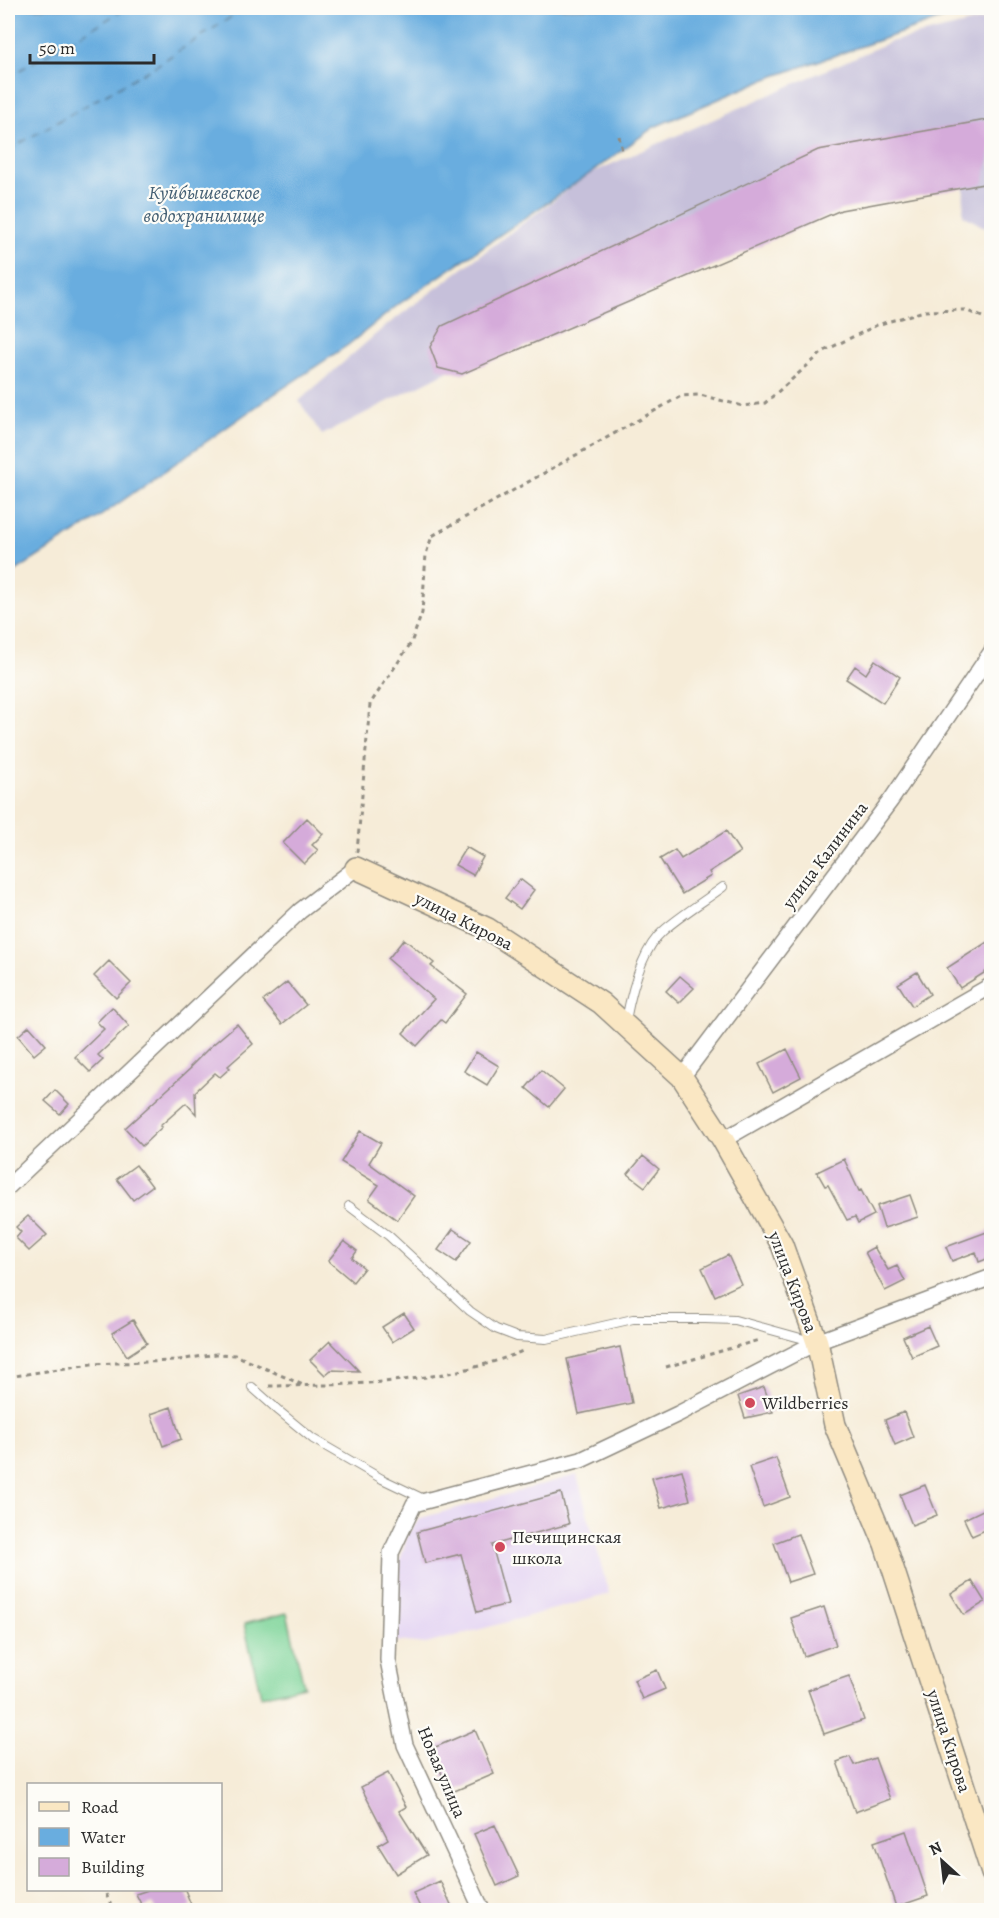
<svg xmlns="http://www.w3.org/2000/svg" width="999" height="1918" font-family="Alegreya,serif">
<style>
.built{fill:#e3d3f3}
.industrial{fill:#c6c0da}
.green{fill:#7dd499;stroke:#548062;stroke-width:1.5}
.water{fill:#69addf;stroke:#4a6c85;stroke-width:1.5}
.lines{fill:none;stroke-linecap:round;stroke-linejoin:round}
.ferry{stroke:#445f73;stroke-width:1.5;stroke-dasharray:8 6;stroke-linecap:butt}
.building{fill:#d5abda}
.lane-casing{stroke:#908c82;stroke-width:10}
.street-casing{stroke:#908c82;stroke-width:18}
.secondary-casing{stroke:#908c82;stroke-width:24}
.path{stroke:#908c82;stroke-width:3;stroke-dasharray:4.5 4.5;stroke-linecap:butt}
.lane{stroke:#fff;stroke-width:8}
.street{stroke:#fff;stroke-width:15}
.secondary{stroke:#fae7c3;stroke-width:21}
.poi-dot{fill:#d1495b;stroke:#fdfcf7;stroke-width:2}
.labels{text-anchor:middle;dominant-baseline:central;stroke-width:4.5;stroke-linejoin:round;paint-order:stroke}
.street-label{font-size:18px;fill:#2b2b2b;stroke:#fdfcf7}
.poi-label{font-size:18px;fill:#2b2b2b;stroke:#fdfcf7;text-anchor:start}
.water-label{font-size:20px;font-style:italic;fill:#445f73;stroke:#fdfcf7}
</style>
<rect width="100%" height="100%" fill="#fdfcf7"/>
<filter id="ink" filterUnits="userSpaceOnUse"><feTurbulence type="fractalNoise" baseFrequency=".0167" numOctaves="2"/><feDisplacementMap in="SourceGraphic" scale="12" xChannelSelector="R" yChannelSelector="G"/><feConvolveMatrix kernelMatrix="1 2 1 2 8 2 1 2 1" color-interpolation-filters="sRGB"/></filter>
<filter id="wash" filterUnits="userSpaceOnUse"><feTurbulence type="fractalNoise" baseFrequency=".008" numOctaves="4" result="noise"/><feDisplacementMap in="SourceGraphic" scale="24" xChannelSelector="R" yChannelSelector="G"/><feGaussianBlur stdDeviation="1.35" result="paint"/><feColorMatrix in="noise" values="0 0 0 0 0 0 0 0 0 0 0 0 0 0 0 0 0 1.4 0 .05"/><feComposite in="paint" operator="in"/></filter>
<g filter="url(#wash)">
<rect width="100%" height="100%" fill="#f6ecd8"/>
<path class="built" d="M577 1475 609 1594 426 1644 395 1641 400 1561 408 1533 421 1518Z"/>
<path class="industrial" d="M991 18V231L963 215 964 185 844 203 456 367 322 435 299 401 383 328 589 174 890 42Z"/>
<path class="green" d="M287 1613 304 1686 261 1696 244 1624Z"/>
<path class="water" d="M8 8H973L763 80 654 127 589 174 399 304 348 345 267 399 92 522 8 576Z"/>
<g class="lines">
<path class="ferry" d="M8 77 127 8
M8 150 157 65 245 8"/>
</g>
<g id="blocks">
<path class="building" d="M992 119V144L983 184 841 210 462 374 438 368 430 347 442 326 818 150Z
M875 660 900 677 883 703 846 679 855 666 866 674Z
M307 818 323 834 312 845 318 850 304 864 283 843Z
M726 831 740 852 709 872 711 876 682 894 660 859 675 850 681 859Z
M466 847 483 857 473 875 455 865Z
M520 879 534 890 520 909 505 898Z
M404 939 434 963 431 966 467 994 445 1023 441 1020 417 1046 403 1033 434 999 388 959Z
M992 939V968L960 988 947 968Z
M109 961 131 983 116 998 94 976Z
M917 972 930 994 912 1006 898 984Z
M680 976 694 988 679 1003 666 991Z
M287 982 306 1005 282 1024 263 1001Z
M112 1007 129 1026 98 1055 103 1060 90 1072 75 1057 104 1029 97 1022Z
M237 1024 253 1044 228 1066 230 1068 220 1077 215 1073 195 1092 196 1114 186 1103 160 1126 162 1127 142 1146 125 1128 191 1068 190 1067 210 1047Z
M29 1026 46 1045 34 1055 18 1036Z
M787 1049 801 1077 773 1092 759 1064Z
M476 1052 499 1066 487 1085 464 1071Z
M541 1070 564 1089 549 1107 526 1088Z
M55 1090 69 1104 60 1114 45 1101Z
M360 1131 381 1143 369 1163 414 1196 397 1220 369 1199 379 1185 341 1162Z
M643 1156 659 1169 645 1187 628 1174Z
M844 1159 859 1191 861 1190 874 1215 858 1223 855 1217 847 1220 828 1185 825 1186 817 1172Z
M136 1165 152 1186 133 1200 117 1179Z
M910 1195 918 1217 884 1228 877 1206Z
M28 1216 47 1235 29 1251 16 1238 21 1232 16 1227Z
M453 1229 471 1241 456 1262 438 1250Z
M992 1230V1257L979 1262 976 1252 952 1261 946 1247Z
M344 1241 357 1251 352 1258 364 1268 353 1282 328 1261Z
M874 1247 888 1270 897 1266 905 1281 885 1291 865 1252Z
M728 1255 741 1284 715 1296 702 1268Z
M404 1313 414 1328 392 1342 382 1327Z
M133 1320 147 1343 127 1356 112 1333Z
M928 1326 937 1346 912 1357 903 1337Z
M330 1341 359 1371 331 1370 325 1375 310 1360Z
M620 1347 632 1403 579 1414 567 1359Z
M764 1387 773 1412 745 1418 738 1396Z
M171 1407 181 1439 163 1446 151 1414Z
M904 1412 913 1437 895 1445 885 1420Z
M776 1458 790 1497 763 1507 749 1467Z
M682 1470 690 1500 661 1508 652 1478Z
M925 1485 937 1515 912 1525 900 1495Z
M561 1493 569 1524 492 1545 508 1604 477 1612 461 1554 425 1563 417 1532Z
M987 1508 992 1518V1527L972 1536 964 1519Z
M798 1534 813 1574 788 1582 774 1543Z
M972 1581 985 1602 964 1615 951 1594Z
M824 1607 836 1645 804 1656 791 1618Z
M657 1670 665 1689 642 1699 634 1680Z
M849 1676 864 1720 824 1734 808 1690Z
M475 1730 494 1774 450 1793 431 1749Z
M850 1757 854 1765 875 1758 890 1799 855 1812 837 1762Z
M388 1773 406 1807 399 1811 427 1855 396 1874 378 1845 388 1839 361 1787Z
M495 1825 519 1876 497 1886 474 1834Z
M906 1831 928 1896 896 1907 874 1842Z
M440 1881 454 1911H422L413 1893Z
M148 1890H185L192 1907 183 1911H157L153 1904 143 1908 136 1894Z"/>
</g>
</g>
<g filter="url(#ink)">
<use href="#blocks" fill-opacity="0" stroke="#908c82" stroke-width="1.5"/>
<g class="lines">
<defs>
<path id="lane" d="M626 1020C631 994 642 949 663 931 681 915 703 902 723 887
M349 1206 389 1236 470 1311 496 1329 517 1337 546 1339 633 1319H705L735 1320 815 1342
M252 1387 279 1411 313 1439 382 1479 426 1500"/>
<path id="street" d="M682 1077 891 800 992 651
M723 1140 992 985
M8 1187 300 911 356 868
M482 1910 405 1745 388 1660 391 1553 414 1504 581 1460 678 1414 817 1342 992 1277"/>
<path id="secondary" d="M356 868 488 929 601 1003 682 1077 723 1140 782 1245 817 1342 835 1425 885 1544 992 1873"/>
</defs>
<use href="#lane" class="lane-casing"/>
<use href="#street" class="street-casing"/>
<use href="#secondary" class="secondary-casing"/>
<path class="path" d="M619 136 622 151
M357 852 370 704 411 643 422 613 426 554 432 536 681 396 700 395 743 406 765 403 824 351 877 325 924 311 965 310 992 321
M666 1367 759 1340
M8 1377 91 1364 173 1361 216 1354 235 1355 303 1385
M269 1386C354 1385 446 1384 525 1350
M8 1447 15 1465 8 1475
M106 1894 113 1910"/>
<use href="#lane" class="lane"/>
<use href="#street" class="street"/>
<use href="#secondary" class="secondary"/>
</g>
</g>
<g class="poi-dot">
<circle cx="750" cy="1403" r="6"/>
<circle cx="500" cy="1547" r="6"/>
</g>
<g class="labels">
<g class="street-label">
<text transform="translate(825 855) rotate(-53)">улица Калинина</text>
<text transform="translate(464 921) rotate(27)">улица Кирова</text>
<text transform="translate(793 1282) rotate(69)">улица Кирова</text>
<text transform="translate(949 1741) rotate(72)">улица Кирова</text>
<text transform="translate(442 1772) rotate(67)">Новая улица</text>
</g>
<g class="poi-label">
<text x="762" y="1403">Wildberries</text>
<text x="512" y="1537">Печищинская<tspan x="512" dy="21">школа</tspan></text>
</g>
<g class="water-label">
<text x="204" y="192">Куйбышевское<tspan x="204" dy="23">водохранилище</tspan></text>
</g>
</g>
<rect width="999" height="1918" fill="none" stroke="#fdfcf7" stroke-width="30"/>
<rect x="27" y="1783" width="195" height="108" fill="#fdfcf7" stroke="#a9a8a5" stroke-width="1.5"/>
<rect x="39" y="1802" width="30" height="9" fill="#fae7c3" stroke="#a9a8a5" stroke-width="1.5"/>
<text x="81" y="1813" font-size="18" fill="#2b2b2b">Road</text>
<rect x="39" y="1828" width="30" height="18" fill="#69addf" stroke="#a9a8a5" stroke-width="1.5"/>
<text x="81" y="1843" font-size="18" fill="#2b2b2b">Water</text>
<rect x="39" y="1858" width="30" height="18" fill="#d5abda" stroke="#a9a8a5" stroke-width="1.5"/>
<text x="81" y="1873" font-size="18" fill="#2b2b2b">Building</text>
<g transform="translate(942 1861) rotate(333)" stroke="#fdfcf7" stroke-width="4.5" paint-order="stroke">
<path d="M0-4.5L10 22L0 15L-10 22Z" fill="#2b2b2b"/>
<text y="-9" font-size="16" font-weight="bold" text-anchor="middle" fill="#2b2b2b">N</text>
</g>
<path d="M30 54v9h124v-9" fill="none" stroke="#2b2b2b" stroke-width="3"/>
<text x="39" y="54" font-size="18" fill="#2b2b2b" stroke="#fdfcf7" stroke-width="4.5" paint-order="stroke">50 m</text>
</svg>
